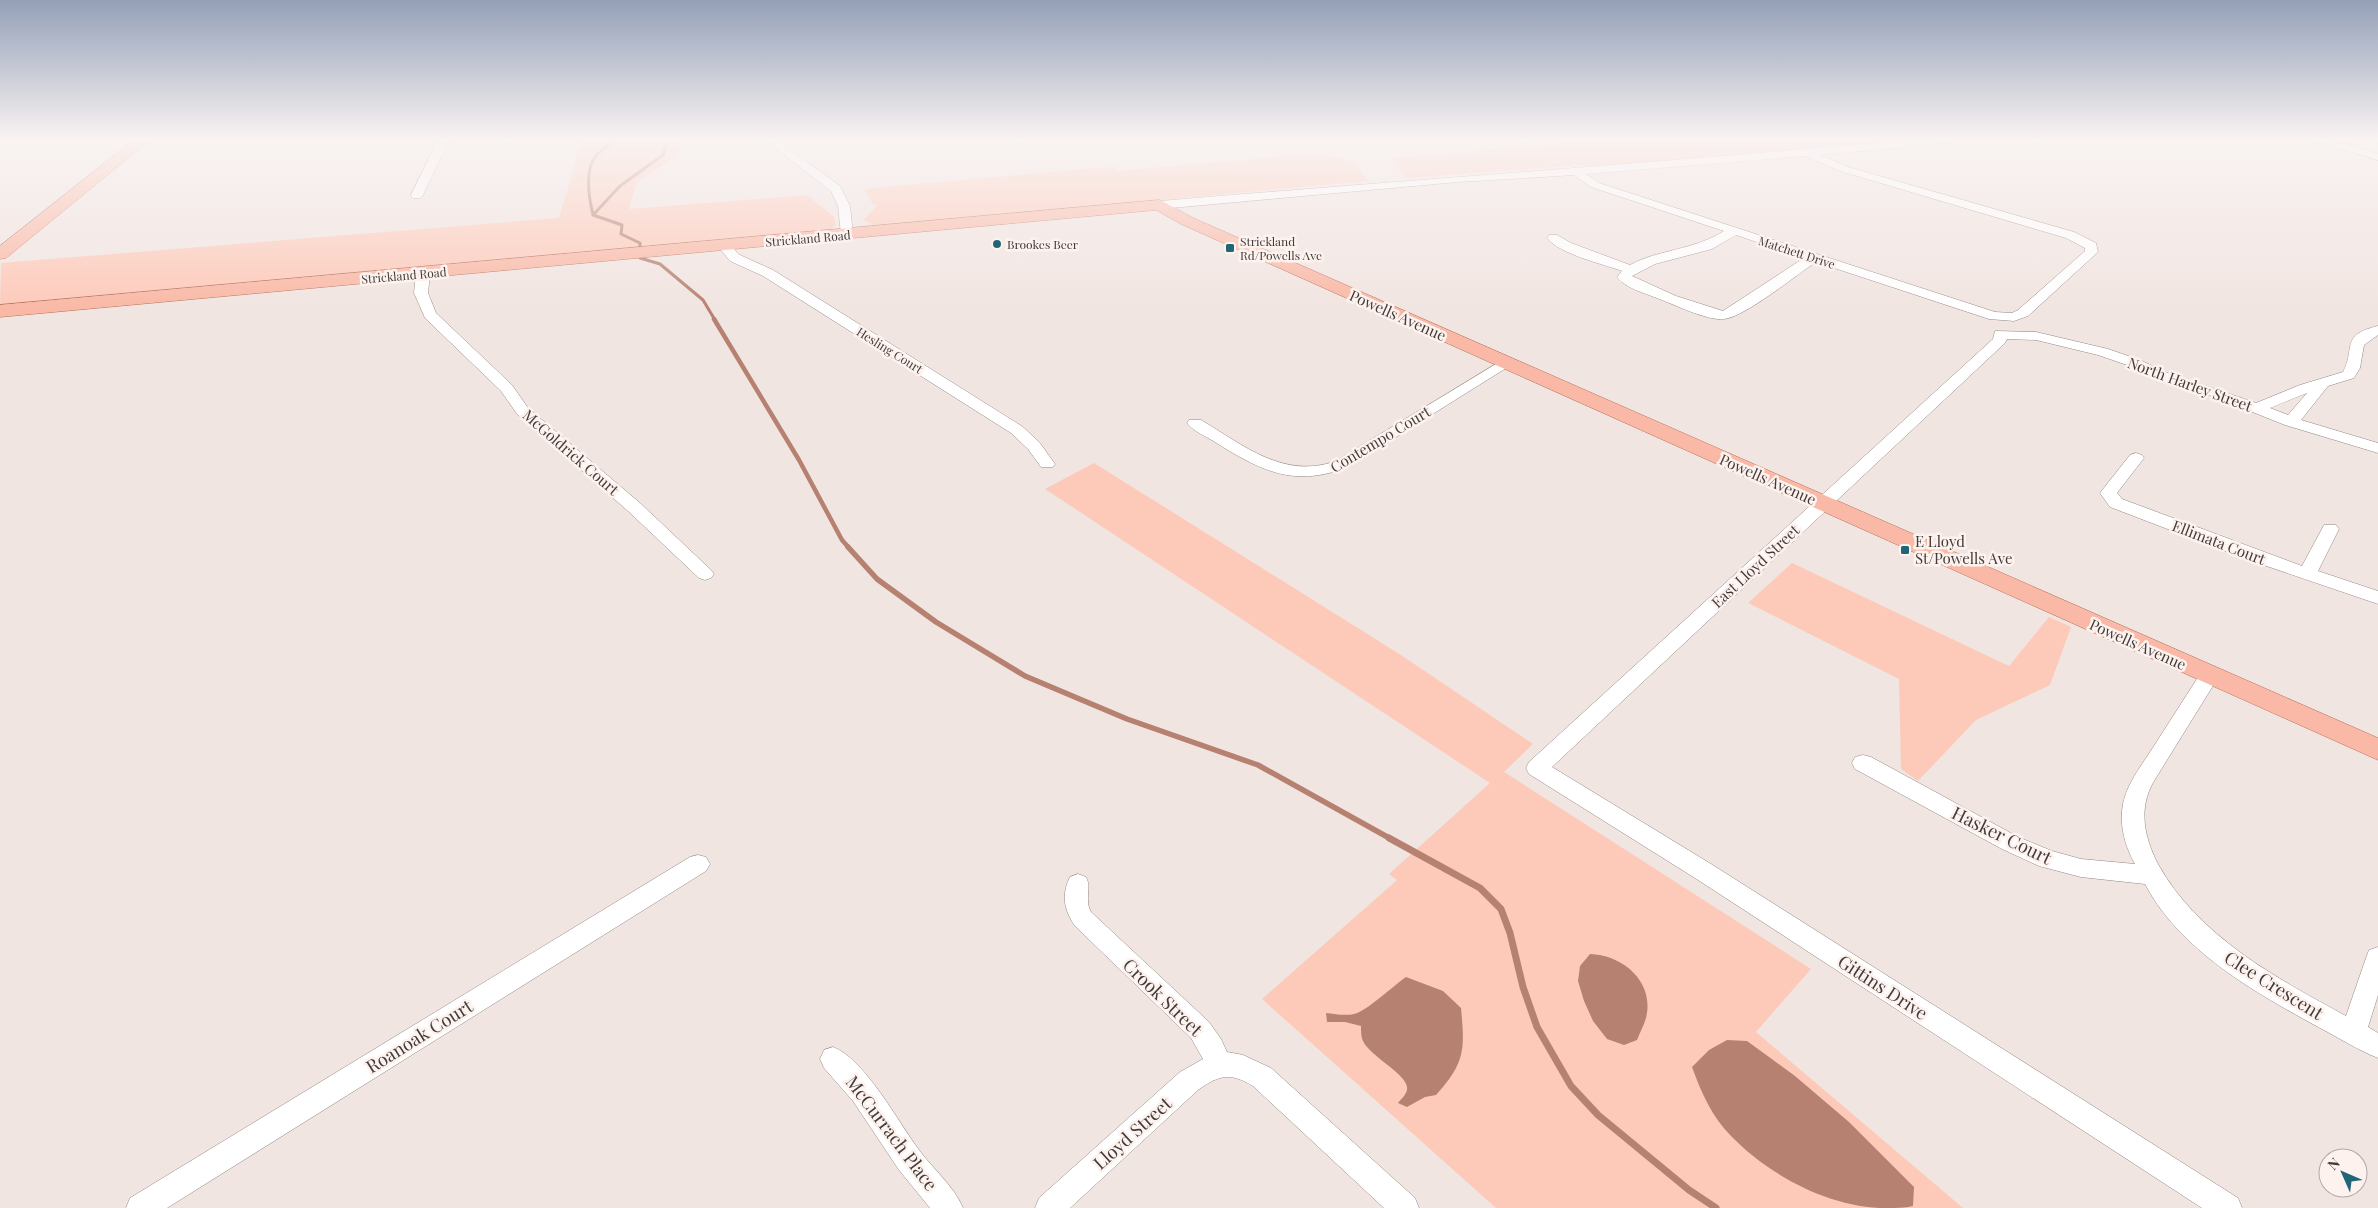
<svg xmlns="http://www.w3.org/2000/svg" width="2378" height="1208" font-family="'Playfair Display',serif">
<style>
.green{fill:#fdcaba}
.water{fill:#b78171}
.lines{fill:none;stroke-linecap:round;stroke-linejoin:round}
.stream-far3{stroke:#b78171;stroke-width:3}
.stream-far2{stroke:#b78171;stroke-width:4.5}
.stream-far1{stroke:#b78171;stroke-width:5.5}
.stream{stroke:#b78171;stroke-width:7}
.minor-casing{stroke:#948986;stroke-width:1}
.major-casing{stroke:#b66f5a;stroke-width:1}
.minor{fill:#fff;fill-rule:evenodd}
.major{fill:#f9b9a6;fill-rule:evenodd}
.poi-dot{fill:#216677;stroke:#fef2ef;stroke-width:2}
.labels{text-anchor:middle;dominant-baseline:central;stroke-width:5;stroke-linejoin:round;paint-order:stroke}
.far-street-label{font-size:12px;fill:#403c3a;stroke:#fef2ef}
.far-poi-label{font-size:12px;fill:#403c3a;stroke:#fef2ef;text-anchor:start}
.street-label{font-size:15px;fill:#403c3a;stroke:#fef2ef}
.poi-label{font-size:15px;fill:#403c3a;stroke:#fef2ef;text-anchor:start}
.near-street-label{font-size:18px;fill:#403c3a;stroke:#fef2ef}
</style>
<rect width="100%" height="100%" fill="#f1e5e1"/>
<path class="green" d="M582 140H679V154L637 183 629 209 807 195 834 217 836 225 828 231 0 308 1 263 559 218Z
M1602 140H1909L1612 166 1580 165 1406 178 1391 159Z
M1318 154 1354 162 1368 181 876 226 863 220 877 206 872 203 865 190 873 188 1084 169 1115 167 1116 171Z
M1094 463 1401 655 1533 744 1504 772 1811 969 1756 1032 1963 1208H1496L1262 999 1397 880 1389 874 1490 783 1045 489Z
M1792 563 2009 666 2049 617 2071 627 2050 685 1976 720 1918 781 1901 769 1899 679 1748 603Z"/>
<path class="water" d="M1590 954C1623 955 1655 982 1646 1018 1644 1025 1640 1032 1637 1040L1624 1045 1607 1039 1593 1021 1584 1001 1578 981 1580 966Z
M1406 977 1443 991 1461 1008C1465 1050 1465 1063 1436 1095L1425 1097 1407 1107 1398 1103C1401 1099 1406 1095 1407 1090 1410 1075 1370 1057 1363 1041 1361 1037 1361 1030 1361 1026L1345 1022H1327L1326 1013C1335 1014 1346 1016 1354 1014 1367 1011 1393 986 1406 977Z
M1727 1040 1747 1041 1795 1076 1849 1122 1914 1187 1913 1206C1905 1208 1895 1208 1887 1208 1830 1208 1770 1176 1731 1136 1712 1117 1701 1092 1692 1067L1709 1050Z"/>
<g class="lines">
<path class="stream-far3" d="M593 215C589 198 584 170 596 156 601 150 609 145 615 140
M640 249V243L621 234 622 225 593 215 620 186 663 155 668 140
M640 258 660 264 703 300 715 320"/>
<path class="stream-far2" d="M714 319 799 460 842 540 849 548"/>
<path class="stream-far1" d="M848 547 877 579 936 622 1025 676 1127 719 1258 765 1391 839"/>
<path class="stream" d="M1389 838 1480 888 1501 909 1510 933 1523 987 1537 1027 1571 1086 1598 1115 1689 1190 1716 1208"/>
<defs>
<path id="minor" d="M438 140H449L423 195 421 198H413L411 195Z
M765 140H777L840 186 850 206 853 234 851 237 847 238 841 234 838 206 831 191Z
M1908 140H1950L1945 143 1821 155 1848 167 2074 232 2096 243 2098 252 2028 316 2014 321 1989 319 1816 262C1796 275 1745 317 1724 319 1709 321 1677 306 1662 300 1648 294 1626 289 1617 277L1622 271C1603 264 1559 254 1547 238L1549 235H1557L1571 243 1630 265C1659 249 1692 251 1724 231L1591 187 1574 175 1458 182 1160 209 1154 205 1160 201C1409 180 1659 163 1908 140ZM1806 156 1840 171 2066 238 2085 248V251L2018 310 2012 313 1995 312 1599 183 1586 174ZM1736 235 1804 258 1723 311 1676 296 1632 276 1655 264 1712 249Z
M2312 140H2330L2378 154V160Z
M728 241 733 242 734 249 740 255 773 270 1023 427 1040 443 1055 464 1053 467H1041L1028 449 1011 433 763 276 730 261 721 250 723 242Z
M423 269 430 273 428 293 436 313 512 385 528 408 640 503 711 570 714 574 711 578 705 580 699 578 628 511 517 414 501 391 425 318 414 293 416 273Z
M2378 326V335L2364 345 2360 368 2354 378 2328 386 2301 420 2378 443V453L2285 425 2215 397 2155 378 2130 366 2098 355 2036 340 2007 339 2005 343 1552 767 1711 864 2238 1198 2242 1208H2202L1695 878 1529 774 1526 768 1529 762 1993 339 1995 331 2036 332 2108 349 2140 360 2165 372 2256 403 2300 385 2343 372C2356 349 2339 335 2378 326ZM2307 393 2288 415 2270 408Z
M1506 358 1513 362 1511 365 1348 467C1294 488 1261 471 1215 442 1207 437 1193 431 1187 423L1189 420H1201C1243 445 1284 480 1336 461Z
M2136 453 2142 455 2144 458 2117 493 2122 499 2302 566 2324 525H2336L2339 529 2318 571 2378 591V604L2246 559 2110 507 2100 493 2130 455Z
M2209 669 2216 671 2219 676 2154 781C2138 808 2144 837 2158 864 2198 936 2276 978 2346 1016L2366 958 2369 950 2378 947V995L2368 1027 2378 1033V1058C2358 1050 2339 1038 2320 1028 2256 993 2180 951 2145 884L2081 877 2039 866 2002 849 1855 769 1852 763 1855 757 1863 755 1871 757 2018 837 2052 851 2081 859 2135 864C2125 846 2119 825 2123 804 2127 783 2142 765 2154 746 2170 721 2186 696 2202 671Z
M698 855 706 857 710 864 706 871 167 1208H126L130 1198 690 857Z
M1078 874 1086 877C1092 888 1084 900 1091 912L1209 1022 1221 1039 1227 1052 1243 1055 1271 1068 1415 1198 1419 1208H1384L1253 1086C1230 1072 1219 1075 1198 1090L1070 1208H1035L1039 1198 1180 1072 1203 1059 1191 1038 1075 926C1064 910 1061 895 1070 877Z
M833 1047C865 1059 898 1122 919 1150 933 1169 954 1186 963 1208H930L899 1170 853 1101 824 1068 820 1059 824 1050Z"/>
<path id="major" d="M134 140H150L6 258 0 259V246Z
M1160 200 1193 218 2378 738V760L1181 224 1156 210 0 317V305Z"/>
</defs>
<use href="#minor" class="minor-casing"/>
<use href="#major" class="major-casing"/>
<use href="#minor" class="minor"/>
<use href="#major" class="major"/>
</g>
<linearGradient id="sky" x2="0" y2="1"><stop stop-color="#94a0b8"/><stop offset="0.45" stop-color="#f9f3f2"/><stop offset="1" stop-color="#f9f3f2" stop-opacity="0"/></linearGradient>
<rect width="2378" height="309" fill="url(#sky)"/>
<g class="poi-dot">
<circle cx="997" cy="244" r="5"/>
<rect x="1225" y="243" width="10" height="10" rx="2.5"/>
<rect x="1900" y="545" width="10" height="10" rx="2.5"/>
</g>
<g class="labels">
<g class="far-street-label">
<text transform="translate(808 238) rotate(-5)">Strickland Road</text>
<text transform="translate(1797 252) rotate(18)">Matchett Drive</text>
<text transform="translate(404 275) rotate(-5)">Strickland Road</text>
<text transform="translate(890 350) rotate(32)">Hesling Court</text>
</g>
<g class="far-poi-label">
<text x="1240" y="241">Strickland<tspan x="1240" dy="14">Rd/Powells Ave</tspan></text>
<text x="1007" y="244">Brookes Beer</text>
</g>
<g class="street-label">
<text transform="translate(1398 315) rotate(24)">Powells Avenue</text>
<text transform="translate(2190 384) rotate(20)">North Harley Street</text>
<text transform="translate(1380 439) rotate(-31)">Contempo Court</text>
<text transform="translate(571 452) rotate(41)">McGoldrick Court</text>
<text transform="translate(1768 479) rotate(24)">Powells Avenue</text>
<text transform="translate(2219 542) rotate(21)">Ellimata Court</text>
<text transform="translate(1755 566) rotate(-43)">East Lloyd Street</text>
<text transform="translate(2138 644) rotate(24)">Powells Avenue</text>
</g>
<g class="poi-label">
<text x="1915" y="541">E Lloyd<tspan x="1915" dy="17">St/Powells Ave</tspan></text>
</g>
<g class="near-street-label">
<text transform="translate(2002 835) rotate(26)">Hasker Court</text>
<text transform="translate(2274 985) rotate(32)">Clee Crescent</text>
<text transform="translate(1883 987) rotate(33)">Gittins Drive</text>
<text transform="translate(1163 997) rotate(44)">Crook Street</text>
<text transform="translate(419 1036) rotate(-32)">Roanoak Court</text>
<text transform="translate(892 1133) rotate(53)">McCurrach Place</text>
<text transform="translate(1132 1133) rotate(-42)">Lloyd Street</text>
</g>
</g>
<g transform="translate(2343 1173) rotate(315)"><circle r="24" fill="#fef2ef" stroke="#b2a9a7"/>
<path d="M0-4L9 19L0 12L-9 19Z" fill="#216677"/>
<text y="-8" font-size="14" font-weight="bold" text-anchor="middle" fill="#403c3a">N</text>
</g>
</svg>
